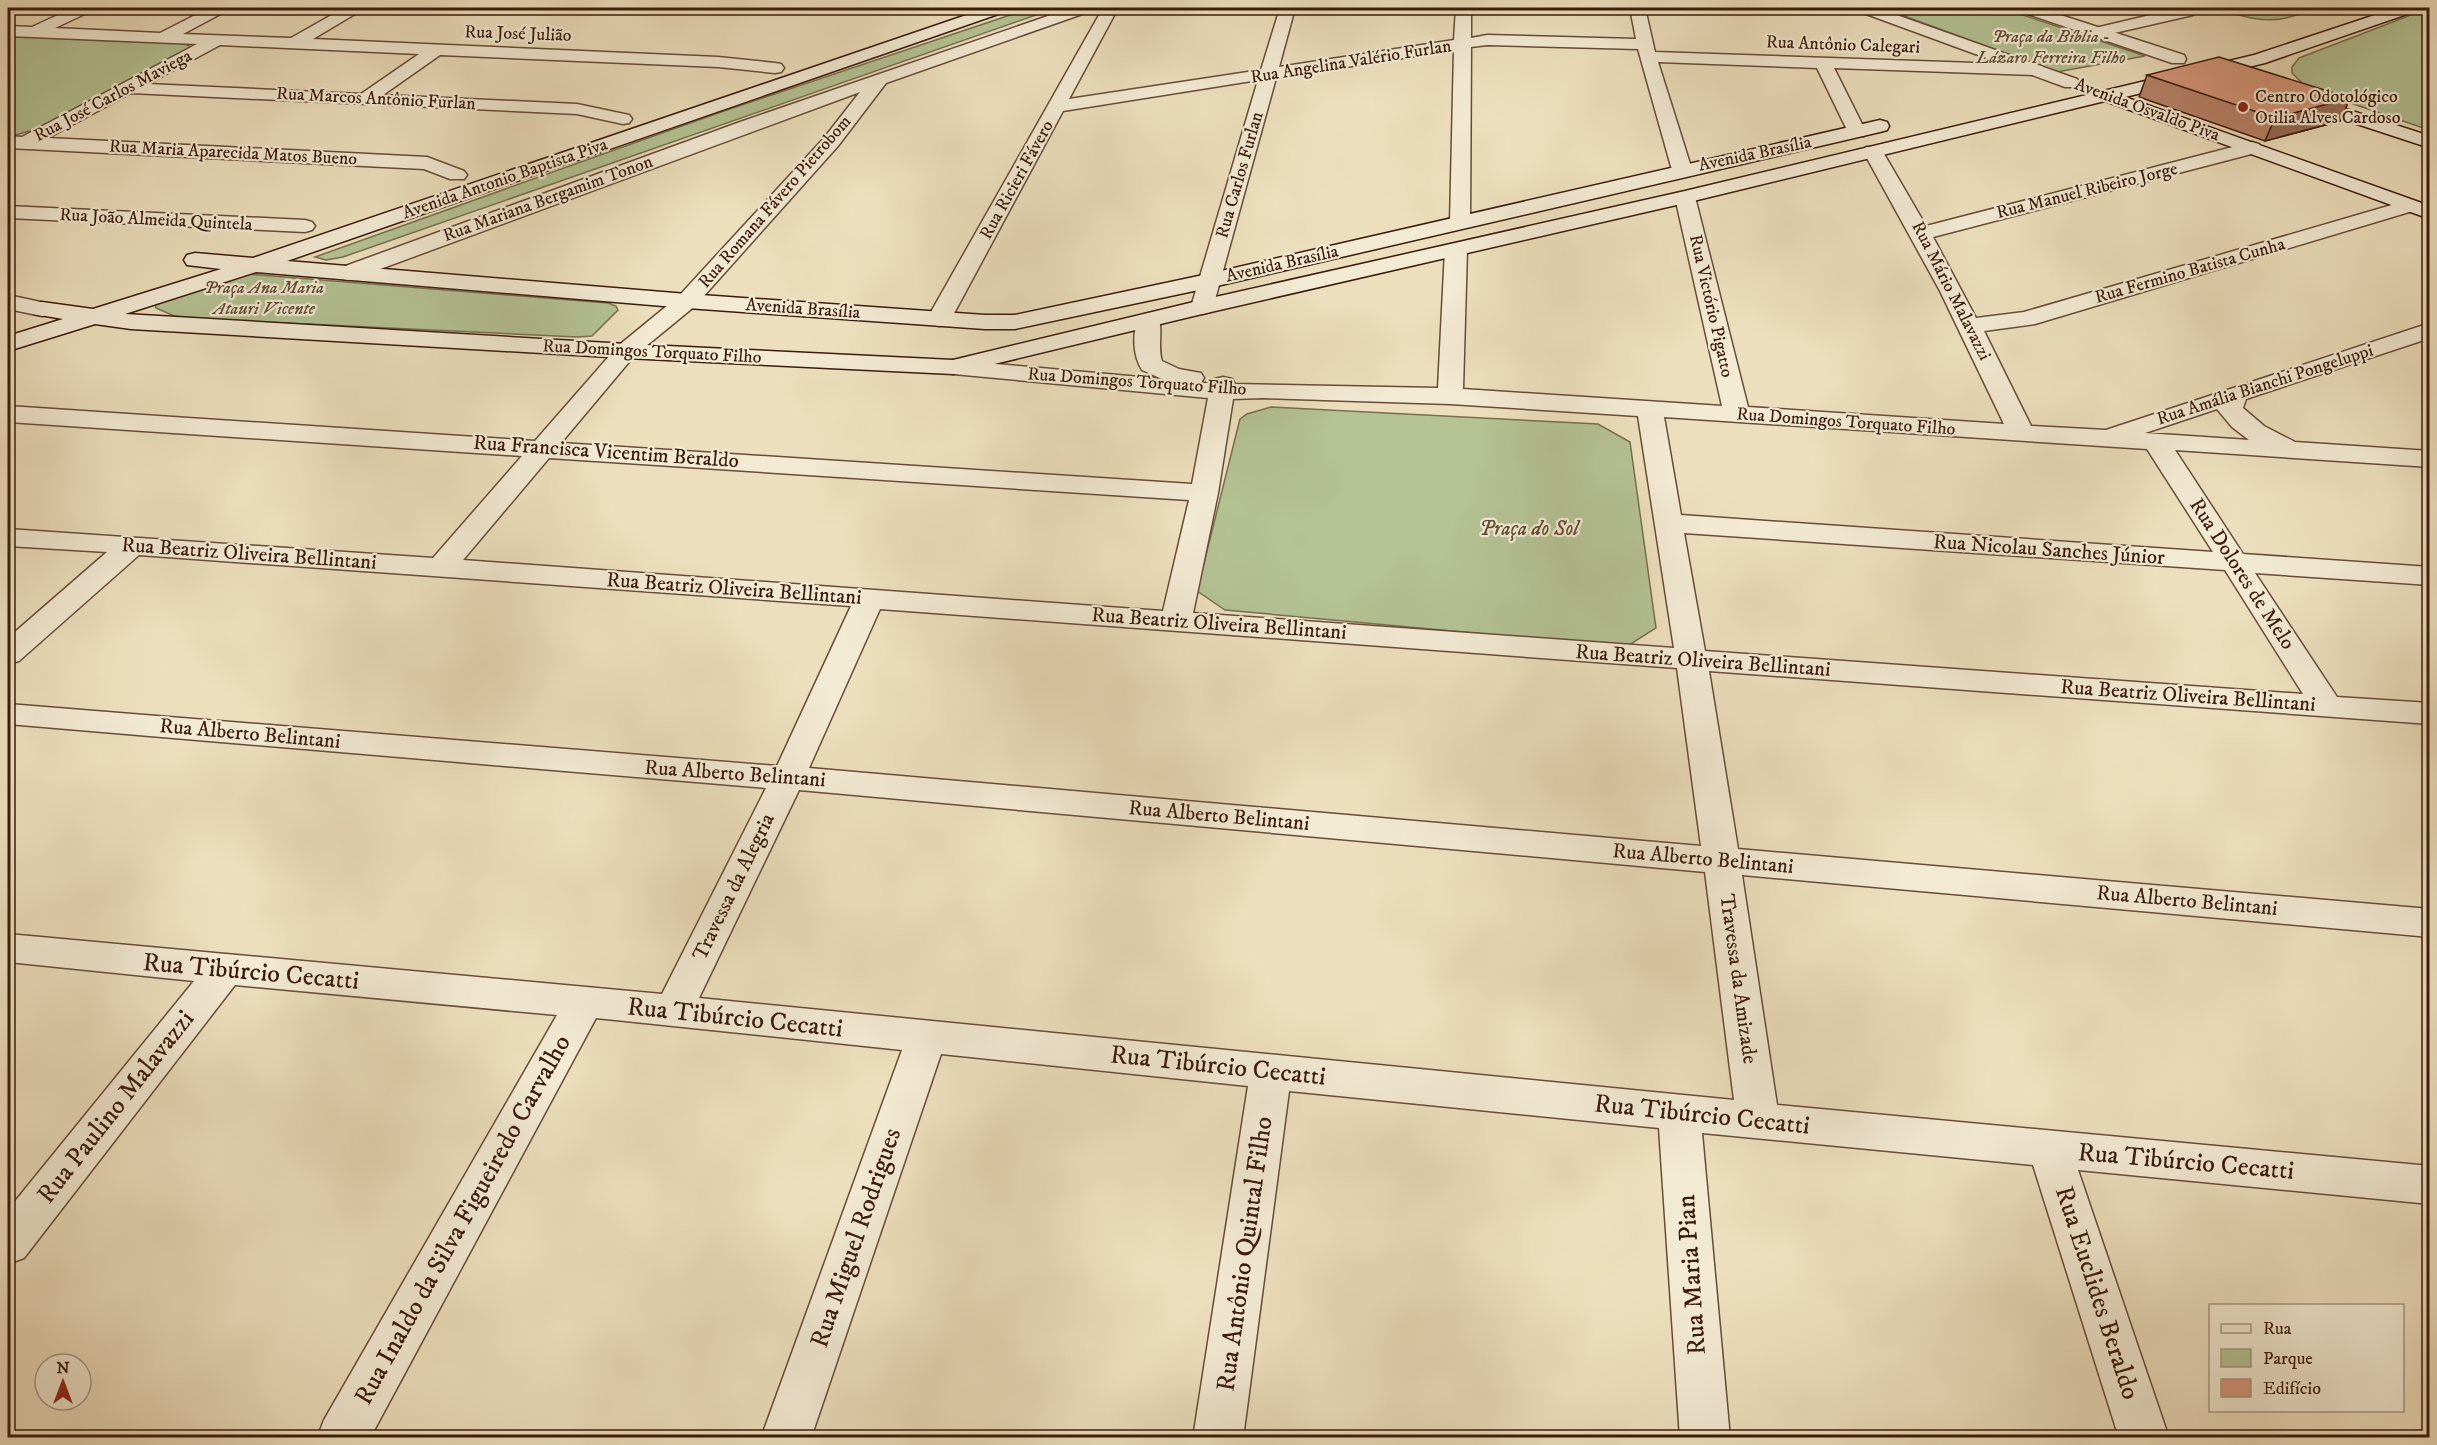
<svg xmlns="http://www.w3.org/2000/svg" width="2437" height="1445" font-family="'IM FELL DW Pica',serif">
<style>
.green{fill:#b4c294;stroke:#776e50;stroke-width:1.5}
.lines{fill:none;stroke-linecap:round;stroke-linejoin:round}
.stream{stroke:#747c71;stroke-width:6}
.minor-casing{stroke:#674c38;stroke-width:3}
.tertiary-casing{stroke:#674c38;stroke-width:3}
.secondary-casing{stroke:#3a1b0c;stroke-width:3}
.minor{fill:#f3ead4;fill-rule:evenodd}
.tertiary{fill:#f3ead4;fill-rule:evenodd}
.secondary{fill:#f3ead4;fill-rule:evenodd}
.wall{fill:#b9836a;stroke:#3a1b0c;stroke-width:1.5}
.shaded-wall{fill:#966a56;stroke:#3a1b0c;stroke-width:1.5}
.building{fill:#d7987b;stroke:#3a1b0c;stroke-width:1.5}
.poi-dot{fill:#8f2418;stroke:#f3ead4;stroke-width:2}
.labels{text-anchor:middle;dominant-baseline:central;stroke-width:4.5;stroke-linejoin:round;paint-order:stroke}
.far-street-label{font-size:18px;fill:#3a1b0c;stroke:#f3ead4}
.far-park-label{font-size:18px;font-style:italic;fill:#5f4d35;stroke:#f3ead4}
.far-poi-label{font-size:18px;fill:#3a1b0c;stroke:#f3ead4;text-anchor:start}
.street-label{font-size:21px;fill:#3a1b0c;stroke:#f3ead4}
.park-label{font-size:21px;font-style:italic;fill:#5f4d35;stroke:#f3ead4}
.near-street-label{font-size:26px;fill:#3a1b0c;stroke:#f3ead4}
</style>
<rect width="100%" height="100%" fill="#eddfbd"/>
<filter id="stains"><feTurbulence type="fractalNoise" baseFrequency=".00333" numOctaves="4"/><feColorMatrix values="0 0 0 0 .2 0 0 0 0 .09 0 0 0 0 .02 0 0 0 .5 -.17"/></filter>
<radialGradient id="worn" r=".72"><stop offset=".6" stop-color="#630" stop-opacity="0"/><stop offset="1" stop-color="#630" stop-opacity=".3"/></radialGradient>
<path class="green" d="M1031 8H1056L343 257 326 260 315 257 721 112Z
M1882 8H2002L2145 56 2057 72Z
M2221 8H2313C2305 11 2296 16 2286 18 2265 23 2240 17 2221 8Z
M2429 8V130L2307 88 2292 73V67L2299 58Z
M8 34 180 41 191 47 37 129 8 137Z
M247 274 608 303 616 306 618 310 592 336 577 337 199 319 174 316 156 308 155 304Z
M1271 407 1598 424 1630 442 1656 628 1626 647 1225 610 1197 591 1240 419 1247 414Z"/>
<g class="lines">
<path class="stream" d="M2427 10 2430 12"/>
<defs>
<path id="minor" d="M73 8H93L91 11 55 28 160 33 209 8H227L226 11 183 34 291 38 344 8H361L360 11 313 39 718 57 775 63 781 64 784 68 781 72 775 73 718 67 440 55 383 95 577 104 629 115 632 119 629 123 623 124 577 114 131 93 48 138 427 157 464 171 467 175 464 179H450L424 169 8 148V136L22 137 197 44 8 36V26L32 27ZM220 45 419 54 361 94 148 84Z
M1071 8H1093L1091 11 886 83 838 146 695 306 634 356 561 443 1192 484 1208 398 953 374 944 372 941 367 944 362 953 360 1162 379 1142 370C1133 356 1131 330 1141 316L1149 314 1157 316C1164 326 1157 347 1162 361L1179 369 1201 373 1204 378 1201 383H1211L1214 379 1223 377 1232 379 1235 384 1438 388 1445 250 1448 245 1456 244 1464 245 1467 250 1463 389 1722 406 1675 197 1678 193H1692L1695 197 1748 407 2004 424 1940 291 1863 151 1866 147H1880L1926 226 2252 142 2259 144 2262 148 2259 152 1933 237 1976 318 2024 312 2402 202H2416L2419 206 2416 210 2035 324 1984 331 2031 426 2106 430 2430 323V338L2246 399 2243 408 2264 426 2295 442 2430 451V467L2175 450 2243 554 2430 567V585L2255 573 2337 697 2430 703V724L1709 671 1738 849 2430 909V937L1742 875 1777 1105 2430 1166V1204L2078 1170 2169 1438H2119L2033 1165 1702 1133 1730 1438H1680L1659 1128 1289 1091 1243 1438H1193L1248 1086 941 1054 811 1438H761L902 1050 596 1018 370 1438H317L324 1420 557 1015 235 985 24 1258 8 1264V1210L194 981 8 962V934L662 994 766 788 8 724V704L777 766 851 606 139 555 19 661 8 664V638L107 552 8 546V529L433 558 522 456 8 422V406L535 441 618 346 679 296 824 138 860 92 356 278 348 280 340 278 337 273 340 268 740 122ZM1262 398 1450 404 1638 416 1674 648 1193 613 1218 493 1233 399ZM2217 409 2232 427 2249 440 2145 433ZM1664 417 2147 449 2213 552 1681 515ZM549 458 1189 500 1163 611 463 560ZM1684 533 2225 570 2303 694 1705 651ZM880 609 1677 668 1701 846 809 768ZM799 790 1705 872 1734 1100 699 998Z
M1103 8H1118L1069 99 1261 70 1280 8H1295L1279 67 1454 40 1456 8H1471V38L1487 35 1636 39 1630 8H1645L1655 52 2036 65 2042 66 2045 70 2042 74 2036 75 1834 68 1866 132 1864 136H1850L1848 132 1817 68 1658 62 1692 170 1689 174H1675L1672 170 1638 49 1487 45 1471 47 1470 222 1467 226 1460 228 1453 226 1450 222 1454 50 1276 78 1213 307 1210 312 1202 314 1194 312 1191 307 1258 80 1063 111 951 319 947 324 939 326 931 324 927 319Z
M2180 8H2194L2193 15 2097 37 2089 32 2091 29Z
M8 206 305 220 312 222 315 226 312 230 305 232 8 218Z
M8 295 50 304 53 309 50 314 42 316 8 309Z"/>
<path id="tertiary" d="M1856 8H1877L2077 79 2080 83 2077 87H2065L1858 11Z
M2017 8H2039L2184 55 2186 59 2184 63H2172L2019 11Z"/>
<path id="secondary" d="M987 8H1009L1007 11 287 261 687 294 985 315H1015L1208 274 1880 120 1887 122 1889 126 1887 130 1880 132 1208 288 1015 329H985L687 308 256 272 125 314 626 344 953 360 1202 300 1685 191 2254 55 2396 8H2418L2416 11 2265 63 2125 97 2430 206V219L2105 101 1685 203 1202 314 953 374 626 358 131 329 95 324 8 351V336L63 319 34 314 31 309 34 304 42 302 93 309 221 269 187 265 184 260 187 255 195 253 253 258Z
M2299 94 2430 136V148L2293 103 2290 99 2293 95Z"/>
</defs>
<use href="#minor" class="minor-casing"/>
<use href="#tertiary" class="tertiary-casing"/>
<use href="#secondary" class="secondary-casing"/>
<use href="#minor" class="minor"/>
<use href="#tertiary" class="tertiary"/>
<use href="#secondary" class="secondary"/>
</g>
<path class="wall" d="M2147 75 2350 98 2340 121 2265 141 2139 97Z"/>
<path class="shaded-wall" d="M2350 98 2340 121 2265 141 2275 118Z"/>
<path class="building" d="M2219 57 2350 98 2275 118 2147 75Z"/>
<circle class="poi-dot" cx="2243" cy="107" r="6"/>
<g class="labels">
<g class="far-street-label">
<text transform="translate(518 34) rotate(2)">Rua José Julião</text>
<text transform="translate(1843 45) rotate(2)">Rua Antônio Calegari</text>
<text transform="translate(1351 62) rotate(-9)">Rua Angelina Valério Furlan</text>
<text transform="translate(113 96) rotate(-28)">Rua José Carlos Maviega</text>
<text transform="translate(376 99) rotate(3)">Rua Marcos Antônio Furlan</text>
<text transform="translate(2147 110) rotate(20)">Avenida Osvaldo Piva</text>
<text transform="translate(233 153) rotate(3)">Rua Maria Aparecida Matos Bueno</text>
<text transform="translate(1755 154) rotate(-12)">Avenida Brasília</text>
<text transform="translate(1240 175) rotate(-74)">Rua Carlos Furlan</text>
<text transform="translate(505 179) rotate(-19)">Avenida Antonio Baptista Piva</text>
<text transform="translate(1017 180) rotate(-61)">Rua Ricieri Fávero</text>
<text transform="translate(2087 191) rotate(-14)">Rua Manuel Ribeiro Jorge</text>
<text transform="translate(548 199) rotate(-20)">Rua Mariana Bergamim Tonon</text>
<text transform="translate(775 202) rotate(-49)">Rua Romana Fávero Pietrobom</text>
<text transform="translate(156 220) rotate(3)">Rua João Almeida Quintela</text>
<text transform="translate(1282 264) rotate(-13)">Avenida Brasília</text>
<text transform="translate(2190 271) rotate(-16)">Rua Fermino Batista Cunha</text>
<text transform="translate(1951 291) rotate(63)">Rua Mário Malavazzi</text>
<text transform="translate(1711 306) rotate(77)">Rua Victório Pigatto</text>
<text transform="translate(803 309) rotate(4)">Avenida Brasília</text>
<text transform="translate(652 352) rotate(3)">Rua Domingos Torquato Filho</text>
<text transform="translate(1137 382) rotate(4)">Rua Domingos Torquato Filho</text>
<text transform="translate(2265 385) rotate(-18)">Rua Amália Bianchi Pongeluppi</text>
<text transform="translate(1846 422) rotate(4)">Rua Domingos Torquato Filho</text>
</g>
<g class="far-park-label">
<text x="2051" y="37">Praça da Bíblia -<tspan x="2051" dy="21">Lázaro Ferreira Filho</tspan></text>
<text x="264" y="288">Praça Ana Maria<tspan x="264" dy="21">Atauri Vicente</tspan></text>
</g>
<g class="far-poi-label">
<text x="2255" y="97">Centro Odotológico<tspan x="2255" dy="21">Otilia Alves Cardoso</tspan></text>
</g>
<g class="street-label">
<text transform="translate(606 452) rotate(4)">Rua Francisca Vicentim Beraldo</text>
<text transform="translate(2049 550) rotate(4)">Rua Nicolau Sanches Júnior</text>
<text transform="translate(249 554) rotate(4)">Rua Beatriz Oliveira Bellintani</text>
<text transform="translate(2242 574) rotate(57)">Rua Dolores de Melo</text>
<text transform="translate(734 589) rotate(4)">Rua Beatriz Oliveira Bellintani</text>
<text transform="translate(1219 624) rotate(4)">Rua Beatriz Oliveira Bellintani</text>
<text transform="translate(1703 661) rotate(4)">Rua Beatriz Oliveira Bellintani</text>
<text transform="translate(2188 696) rotate(4)">Rua Beatriz Oliveira Bellintani</text>
<text transform="translate(250 734) rotate(5)">Rua Alberto Belintani</text>
<text transform="translate(735 774) rotate(4)">Rua Alberto Belintani</text>
<text transform="translate(1219 816) rotate(5)">Rua Alberto Belintani</text>
<text transform="translate(1703 859) rotate(5)">Rua Alberto Belintani</text>
<text transform="translate(734 887) rotate(-64)">Travessa da Alegria</text>
<text transform="translate(2187 901) rotate(5)">Rua Alberto Belintani</text>
<text transform="translate(1738 979) rotate(82)">Travessa da Amizade</text>
</g>
<g class="park-label">
<text x="1529" y="529">Praça do Sol</text>
</g>
<g class="near-street-label">
<text transform="translate(251 972) rotate(5)">Rua Tibúrcio Cecatti</text>
<text transform="translate(735 1018) rotate(6)">Rua Tibúrcio Cecatti</text>
<text transform="translate(1218 1066) rotate(6)">Rua Tibúrcio Cecatti</text>
<text transform="translate(116 1107) rotate(-52)">Rua Paulino Malavazzi</text>
<text transform="translate(1702 1115) rotate(6)">Rua Tibúrcio Cecatti</text>
<text transform="translate(2186 1162) rotate(5)">Rua Tibúrcio Cecatti</text>
<text transform="translate(463 1220) rotate(-61)">Rua Inaldo da Silva Figueiredo Carvalho</text>
<text transform="translate(856 1238) rotate(-71)">Rua Miguel Rodrigues</text>
<text transform="translate(1245 1254) rotate(-82)">Rua Antônio Quintal Filho</text>
<text transform="translate(1692 1275) rotate(-94)">Rua Maria Pian</text>
<text transform="translate(2097 1293) rotate(72)">Rua Euclides Beraldo</text>
</g>
</g>
<rect width="2437" height="1445" fill="none" stroke="#eddfbd" stroke-width="30"/>
<rect x="9" y="9" width="2419" height="1427" fill="none" stroke="#3a1b0c" stroke-width="3"/>
<rect x="15" y="15" width="2407" height="1415" fill="none" stroke="#3a1b0c" stroke-width="1.5"/>
<rect x="2209" y="1304" width="195" height="108" fill="#f3ead4" stroke="#a99784" stroke-width="1.5"/>
<rect x="2221" y="1324" width="30" height="9" fill="#f3ead4" stroke="#a99784" stroke-width="1.5"/>
<text x="2263" y="1334" font-size="18" fill="#3a1b0c">Rua</text>
<rect x="2221" y="1349" width="30" height="18" fill="#b4c294" stroke="#a99784" stroke-width="1.5"/>
<text x="2263" y="1364" font-size="18" fill="#3a1b0c">Parque</text>
<rect x="2221" y="1379" width="30" height="18" fill="#d7987b" stroke="#a99784" stroke-width="1.5"/>
<text x="2263" y="1394" font-size="18" fill="#3a1b0c">Edifício</text>
<g transform="translate(63 1382)"><circle r="28" fill="#f3ead4" stroke="#a99784" stroke-width="1.5"/>
<path d="M0-4.5L10 22L0 15L-10 22Z" fill="#8f2418"/>
<text y="-9" font-size="16" font-weight="bold" text-anchor="middle" fill="#3a1b0c">N</text>
</g>
<rect width="100%" height="100%" filter="url(#stains)"/>
<rect width="100%" height="100%" fill="url(#worn)"/>
</svg>
